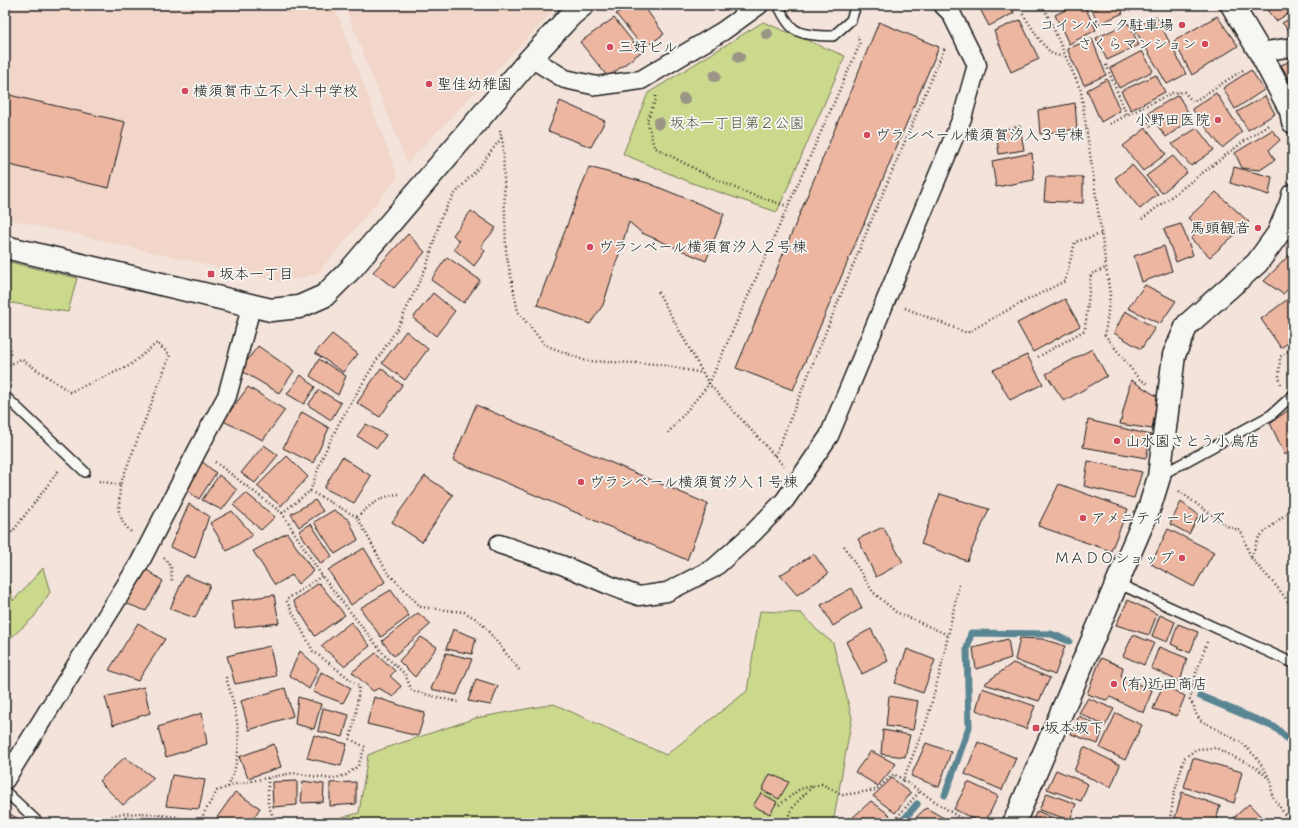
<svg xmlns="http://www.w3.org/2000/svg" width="1298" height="828" font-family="'Comic Neue','Klee One',sans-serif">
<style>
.built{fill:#f1d6c9}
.green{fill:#cbd98d;stroke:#747a54}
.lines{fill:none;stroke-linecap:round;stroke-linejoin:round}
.stream{stroke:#5a8694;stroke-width:7}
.building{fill:#ecb6a1;stroke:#1c1c1c}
.service-casing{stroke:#1c1c1c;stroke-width:12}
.minor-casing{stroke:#1c1c1c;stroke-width:21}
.tertiary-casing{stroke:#1c1c1c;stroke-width:25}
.path{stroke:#1c1c1c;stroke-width:2.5;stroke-dasharray:1 3;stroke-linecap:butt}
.service{stroke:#f6f6f2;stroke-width:9}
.minor{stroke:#f6f6f2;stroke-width:18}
.tertiary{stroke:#f6f6f2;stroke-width:22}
.tree{fill:#9a9584}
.poi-dot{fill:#d1495b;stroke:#f6f6f2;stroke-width:1.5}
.labels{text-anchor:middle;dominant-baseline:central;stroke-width:3.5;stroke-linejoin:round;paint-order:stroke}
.poi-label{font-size:15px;fill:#1c1c1c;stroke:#f6f6f2;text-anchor:start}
.park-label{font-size:15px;fill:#51553e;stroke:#f6f6f2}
</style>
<rect width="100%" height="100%" fill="#f3e3da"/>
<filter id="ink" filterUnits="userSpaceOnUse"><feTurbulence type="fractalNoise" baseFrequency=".025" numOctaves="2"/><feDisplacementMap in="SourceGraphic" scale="8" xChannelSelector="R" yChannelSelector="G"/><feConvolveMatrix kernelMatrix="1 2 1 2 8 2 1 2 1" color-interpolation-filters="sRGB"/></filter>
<g filter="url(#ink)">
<path class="built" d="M5 5H334L398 177 317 274 282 282 5 218Z
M344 5H559L407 163Z"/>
<path class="green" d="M763 22 845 56 777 212 692 183 623 154 648 93Z
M5 261 77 278 68 312 5 302Z
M5 563 13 601 43 568 50 592 34 617 5 643Z
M760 611 801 613 817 630 833 643 852 718 833 823H328L329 821 359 813 368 755 380 750 476 718 554 704 666 755 747 691Z"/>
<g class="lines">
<path class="stream" d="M1200 696 1276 728 1293 744
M945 795 969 727 967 649 971 633 1051 634 1069 641
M901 823 917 804"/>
</g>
<path class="building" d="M628 5H643L664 34 644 48 616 14Z
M978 5H1011L1014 13 989 26Z
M1076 5H1084L1096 30 1069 44 1055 15Z
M1102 5H1119L1123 13 1099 24 1092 10Z
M1126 5H1143L1129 11Z
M1263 5H1293V11L1276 21Z
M1156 16 1186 74 1167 84 1134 28Z
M1217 16 1238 46 1192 75 1174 41Z
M1293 17V34L1282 23Z
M614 18 641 52 608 77 580 42Z
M1020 20 1039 59 1011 72 994 31Z
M879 22 939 47 793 390 736 368Z
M1128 23 1139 45 1107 60 1096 38Z
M1092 39 1106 75 1084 85 1067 49Z
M1142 51 1153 71 1119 88 1110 68Z
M1293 60V85L1281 65Z
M1251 70 1264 90 1235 109 1223 88Z
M1156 75 1165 92 1131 110 1121 91Z
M1107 79 1120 111 1101 122 1087 90Z
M1216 93 1242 132 1222 148 1192 109Z
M5 94 125 122 109 188 5 164Z
M1178 95 1192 119 1166 137 1148 113Z
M1265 96 1275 114 1248 130 1237 112Z
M560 101 605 121 591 147 548 131Z
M1075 103 1077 129 1040 134 1038 110Z
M1020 126 1024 150 999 154 996 131Z
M1146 128 1166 154 1143 171 1123 146Z
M1197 128 1214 150 1191 166 1172 144Z
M1272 130 1280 140 1269 150 1275 160 1260 170 1242 168 1235 153Z
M1032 153 1034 180 996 187 992 161Z
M1173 156 1187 172 1162 193 1146 176Z
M1132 165 1158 194 1140 209 1115 178Z
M589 167 648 183 724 214 706 261 642 233 629 222 603 305 590 324 537 305Z
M1234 167 1272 177 1269 195 1230 183Z
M1046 177H1083V203L1044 201Z
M1216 192 1249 222 1210 257 1191 239 1199 229 1188 218Z
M471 211 496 228 481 246 485 251 474 266 454 249 459 241 453 235Z
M1181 224 1193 255 1176 262 1164 229Z
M408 234 425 252 394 288 373 272Z
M1164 246 1172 271 1142 282 1134 256Z
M1293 251V284L1283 294 1264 281Z
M447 257 480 280 464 303 431 280Z
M1145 285 1176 301 1160 324 1128 308Z
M433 293 455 311 436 336 413 318Z
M1065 299 1080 326 1033 352 1017 323Z
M1288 299 1293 307V339L1281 348 1261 319Z
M1125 311 1155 328 1141 349 1114 333Z
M406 331 428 349 405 380 382 363Z
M332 334 358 354 343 372 315 353Z
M258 346 294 371 279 393 240 370Z
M1092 349 1107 376 1064 401 1046 374Z
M1027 355 1043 384 1010 400 993 370Z
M1293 356V366L1289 359Z
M319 359 346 376 338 395 310 376Z
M381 368 402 385 380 417 357 403Z
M301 375 315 387 304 404 287 394Z
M1131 380 1158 397 1152 429 1120 424Z
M248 387 285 410 263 440 223 421Z
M319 390 341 403 331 420 308 405Z
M476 405 708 504 687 560 453 460Z
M1293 407V448L1285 455 1270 423Z
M302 412 329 428 313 463 283 448Z
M1088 420 1151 435 1146 458 1083 447Z
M366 424 386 435 377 448 357 436Z
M264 445 278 455 255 483 241 473Z
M287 456 308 477 281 506 257 486Z
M342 457 371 476 354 503 324 488Z
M199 459 216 473 199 499 183 488Z
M1088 461 1142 472 1134 498 1084 486Z
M219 475 237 490 222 510 202 500Z
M425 476 453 495 422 542 392 522Z
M1059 484 1128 509 1111 551 1038 526Z
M246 493 275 517 261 530 233 505Z
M940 494 989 509 967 561 921 544Z
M315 500 323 511 299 527 291 514Z
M1181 502 1199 515 1189 534 1170 524Z
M189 504 209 516 195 558 170 547Z
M334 510 349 520 358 540 335 554 314 522Z
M232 511 253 535 227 551 210 523Z
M311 524 332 556 321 564 299 531Z
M883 527 903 562 876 577 858 539Z
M1168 529 1214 552 1194 587 1151 564Z
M287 533 313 571 298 584 292 575 275 585 253 551Z
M364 548 385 582 351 605 328 570Z
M814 554 828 574 797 595 780 575Z
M144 568 163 581 146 611 125 603Z
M185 575 210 585 195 618 170 609Z
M319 583 345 615 315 636 293 601Z
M852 588 862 608 833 626 821 605Z
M391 590 409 616 381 637 360 608Z
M274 595 279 623 235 628 231 601Z
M1128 600 1157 614 1149 635 1116 625Z
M418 613 431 624 394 656 382 641Z
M1160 615 1175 622 1167 642 1152 636Z
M351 622 370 646 344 666 321 646Z
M138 623 165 639 138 681 109 670Z
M1178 624 1198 632 1190 653 1171 644Z
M453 629 476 638 472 654 446 649Z
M871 629 888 661 862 674 846 642Z
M1133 635 1154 643 1144 665 1123 656Z
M421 637 437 647 415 677 399 661Z
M1020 638 1042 639 1065 646 1055 675 1015 660Z
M1008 639 1011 658 976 669 973 648Z
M270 646 276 676 235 684 227 656Z
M1159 647 1187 658 1180 682 1151 668Z
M907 649 935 660 923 693 895 683Z
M300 651 319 668 309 689 289 675Z
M376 653 395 671 390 676 401 686 393 697 379 688 373 691 352 672Z
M446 653 472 659 457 695 431 689Z
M1101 658 1123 667 1121 677 1152 690 1144 713 1110 697 1106 700 1087 694Z
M1013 663 1050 678 1039 701 984 684Z
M321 672 351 688 343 703 313 692Z
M476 679 498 686 491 705 468 701Z
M1163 685 1185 696 1177 716 1153 709Z
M144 687 150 713 113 725 105 697Z
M285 688 293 716 249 730 241 701Z
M982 688 1035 706 1026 729 976 710Z
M889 696 918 701 913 730 886 726Z
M298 697 321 704 314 729 295 724Z
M374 697 425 713 418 736 367 724Z
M1088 698 1114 709 1105 726 1079 713Z
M323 708 349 715 343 737 318 731Z
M202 713 207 744 166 757 158 727Z
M1116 713 1142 725 1125 760 1100 748Z
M1079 716 1103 729 1098 744 1071 734Z
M883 730 910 735 905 757 881 754Z
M314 735 347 744 341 766 307 758Z
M978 742 1016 758 1002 790 965 774Z
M926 743 951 752 939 787 911 776Z
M274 744 281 767 248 778 239 757Z
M1084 747 1120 765 1111 787 1074 771Z
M871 751 896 764 878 786 855 772Z
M125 757 154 778 123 805 99 781Z
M1193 758 1242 772 1234 803 1184 787Z
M1056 770 1088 784 1081 801 1047 789Z
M770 774 789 782 779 799 762 790Z
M172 775 205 780 199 809 166 806Z
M892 778 911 793 895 813 873 796Z
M297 781V805L273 807 272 782Z
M303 781 324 784 323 802 301 803Z
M356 782V804L330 806V783Z
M968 782 998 796 985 823H981L954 809Z
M235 792 260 808 250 823H213Z
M1182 792 1220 806 1215 823H1192L1175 818Z
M761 793 777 802 770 814 753 806Z
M1047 793 1076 804 1070 820 1039 810Z
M871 801 890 815 884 823H857L851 819Z
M1249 804 1267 823H1228Z
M926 808 953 823H913L911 822Z
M5 811 25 823H5Z
M1037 811 1066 823H1031Z
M135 820 150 823H134Z"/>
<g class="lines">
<defs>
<path id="service" d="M778 5C782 13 787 24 794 29 802 35 823 36 833 36L851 20 856 5
M5 396 85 472
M1161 475 1271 415 1293 395
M1117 583 1293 663
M5 791 39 823"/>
<path id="minor" d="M1260 52 1293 47
M531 58 565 79 597 86 641 80 723 31 759 5
M499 544 562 565 616 588 639 596 667 592 714 568 753 533 785 500 829 436 962 118 977 65 951 13 943 5
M5 780 139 564 198 449 227 396 252 304"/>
<path id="tertiary" d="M1232 5 1260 52 1291 111 1293 122
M5 247 271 310 299 307 324 296 352 268 531 58 571 15 583 5
M1014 823 1150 506 1159 477 1174 355 1187 325 1257 263 1278 234 1291 203 1293 195"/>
</defs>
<use href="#service" class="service-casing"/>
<use href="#minor" class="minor-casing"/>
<use href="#tertiary" class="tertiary-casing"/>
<path class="path" d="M915 5 922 8
M1043 5 1081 91 1110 295 1105 335 1139 379 1148 384
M1023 14 1041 42 1052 54 1065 57
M1106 65 1127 115 1172 93 1184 92 1193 102 1243 70
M656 96V99L647 120 654 147 703 173 744 192 787 206
M1141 108 1151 127
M1110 124 1127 115
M500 130 503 144 506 252 518 312 545 345 586 361 658 364 702 373
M1142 219 1243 142 1270 124
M864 223 870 225
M658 292 709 384 784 466
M905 308 967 333 1002 313 1065 281 1075 242 1101 234
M1038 357 1085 330 1091 274 1106 268
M5 367 21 359 70 392 129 366 157 343 170 355 120 485 119 511 123 523 131 532
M1281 384 1279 377 1280 357 1293 347
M668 433 709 384 860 44 857 36
M775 456 874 214 945 47
M215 462 282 513 322 576 386 657 405 674 412 691 458 702
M99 481 120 485
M310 491 323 456 339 423 376 361 397 329 427 265 441 217 453 196 480 166 502 137
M1179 491 1227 526 1241 531 1251 558 1259 537 1288 512 1293 503
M282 513 310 491 357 517 387 572 421 607 464 612 480 621 521 672
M357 517C369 506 382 495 399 494
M5 537 13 531 59 470
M844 546 873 592 896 612 948 635
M164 558 171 566 172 582
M1251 558C1262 571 1288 596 1293 612
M959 585 940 672 927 720 903 780 960 818 970 823
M1207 642 1196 673 1190 700 1194 706 1195 712 1200 720 1242 743 1256 757 1271 780 1272 796 1291 823
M226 677C234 706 243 733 236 763 235 771 231 779 228 787
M268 778V805L276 823
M779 805 800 789 822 784 843 795 876 790 894 774 903 780
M111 823 110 817 118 814 142 813 178 817 187 823
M200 823 204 813 217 791 236 784 293 773 332 779 346 775 358 766 365 747 350 739 356 714 359 686 313 651 286 600 322 576
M787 823C789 807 802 797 813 786
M892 823 920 791
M1167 823C1172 816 1172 807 1173 799 1176 785 1181 772 1184 758L1197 749 1216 748 1257 768 1269 779"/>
<use href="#service" class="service"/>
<use href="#minor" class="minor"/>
<use href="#tertiary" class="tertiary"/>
</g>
<g class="tree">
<circle cx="767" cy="34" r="6"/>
<circle cx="739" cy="57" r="6"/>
<circle cx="715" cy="76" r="6"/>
<circle cx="684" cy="99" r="6"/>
<circle cx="659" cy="123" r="6"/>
</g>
</g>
<g class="poi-dot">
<circle cx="1182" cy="25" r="4"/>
<circle cx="1205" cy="44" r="4"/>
<circle cx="610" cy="47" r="4"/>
<circle cx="429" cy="84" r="4"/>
<circle cx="185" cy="91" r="4"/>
<circle cx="1218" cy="120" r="4"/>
<circle cx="867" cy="135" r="4"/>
<circle cx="1258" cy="228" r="4"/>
<circle cx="590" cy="247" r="4"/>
<rect x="207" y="270" width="8" height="8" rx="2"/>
<circle cx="1117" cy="441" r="4"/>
<circle cx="581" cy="482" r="4"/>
<circle cx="1083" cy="518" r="4"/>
<circle cx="1182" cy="558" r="4"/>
<circle cx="1114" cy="684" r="4"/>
<rect x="1032" y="724" width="8" height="8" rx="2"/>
</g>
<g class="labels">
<g class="poi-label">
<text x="1174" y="25" text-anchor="end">コインパーク駐車場</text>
<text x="1197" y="44" text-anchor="end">さくらマンション</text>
<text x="618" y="47">三好ビル</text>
<text x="437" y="84">聖佳幼稚園</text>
<text x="193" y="91">横須賀市立不入斗中学校</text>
<text x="1210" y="120" text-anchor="end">小野田医院</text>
<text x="875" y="135">ヴランベール横須賀汐入３号棟</text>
<text x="1250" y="228" text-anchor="end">馬頭観音</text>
<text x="598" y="247">ヴランベール横須賀汐入２号棟</text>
<text x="219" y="274">坂本一丁目</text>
<text x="1125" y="441">山水園さとう小鳥店</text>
<text x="589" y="482">ヴランベール横須賀汐入１号棟</text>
<text x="1091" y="518">アメニティーヒルズ</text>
<text x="1174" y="558" text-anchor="end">ＭＡＤＯショップ</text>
<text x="1122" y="684">(有)近田商店</text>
<text x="1044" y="728">坂本坂下</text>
</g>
<g class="park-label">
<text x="737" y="123">坂本一丁目第２公園</text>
</g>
</g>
<rect width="1298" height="828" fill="none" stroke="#f6f6f2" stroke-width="20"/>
<rect x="10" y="10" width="1278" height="808" fill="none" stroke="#1c1c1c" stroke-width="1.5" filter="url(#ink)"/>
</svg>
